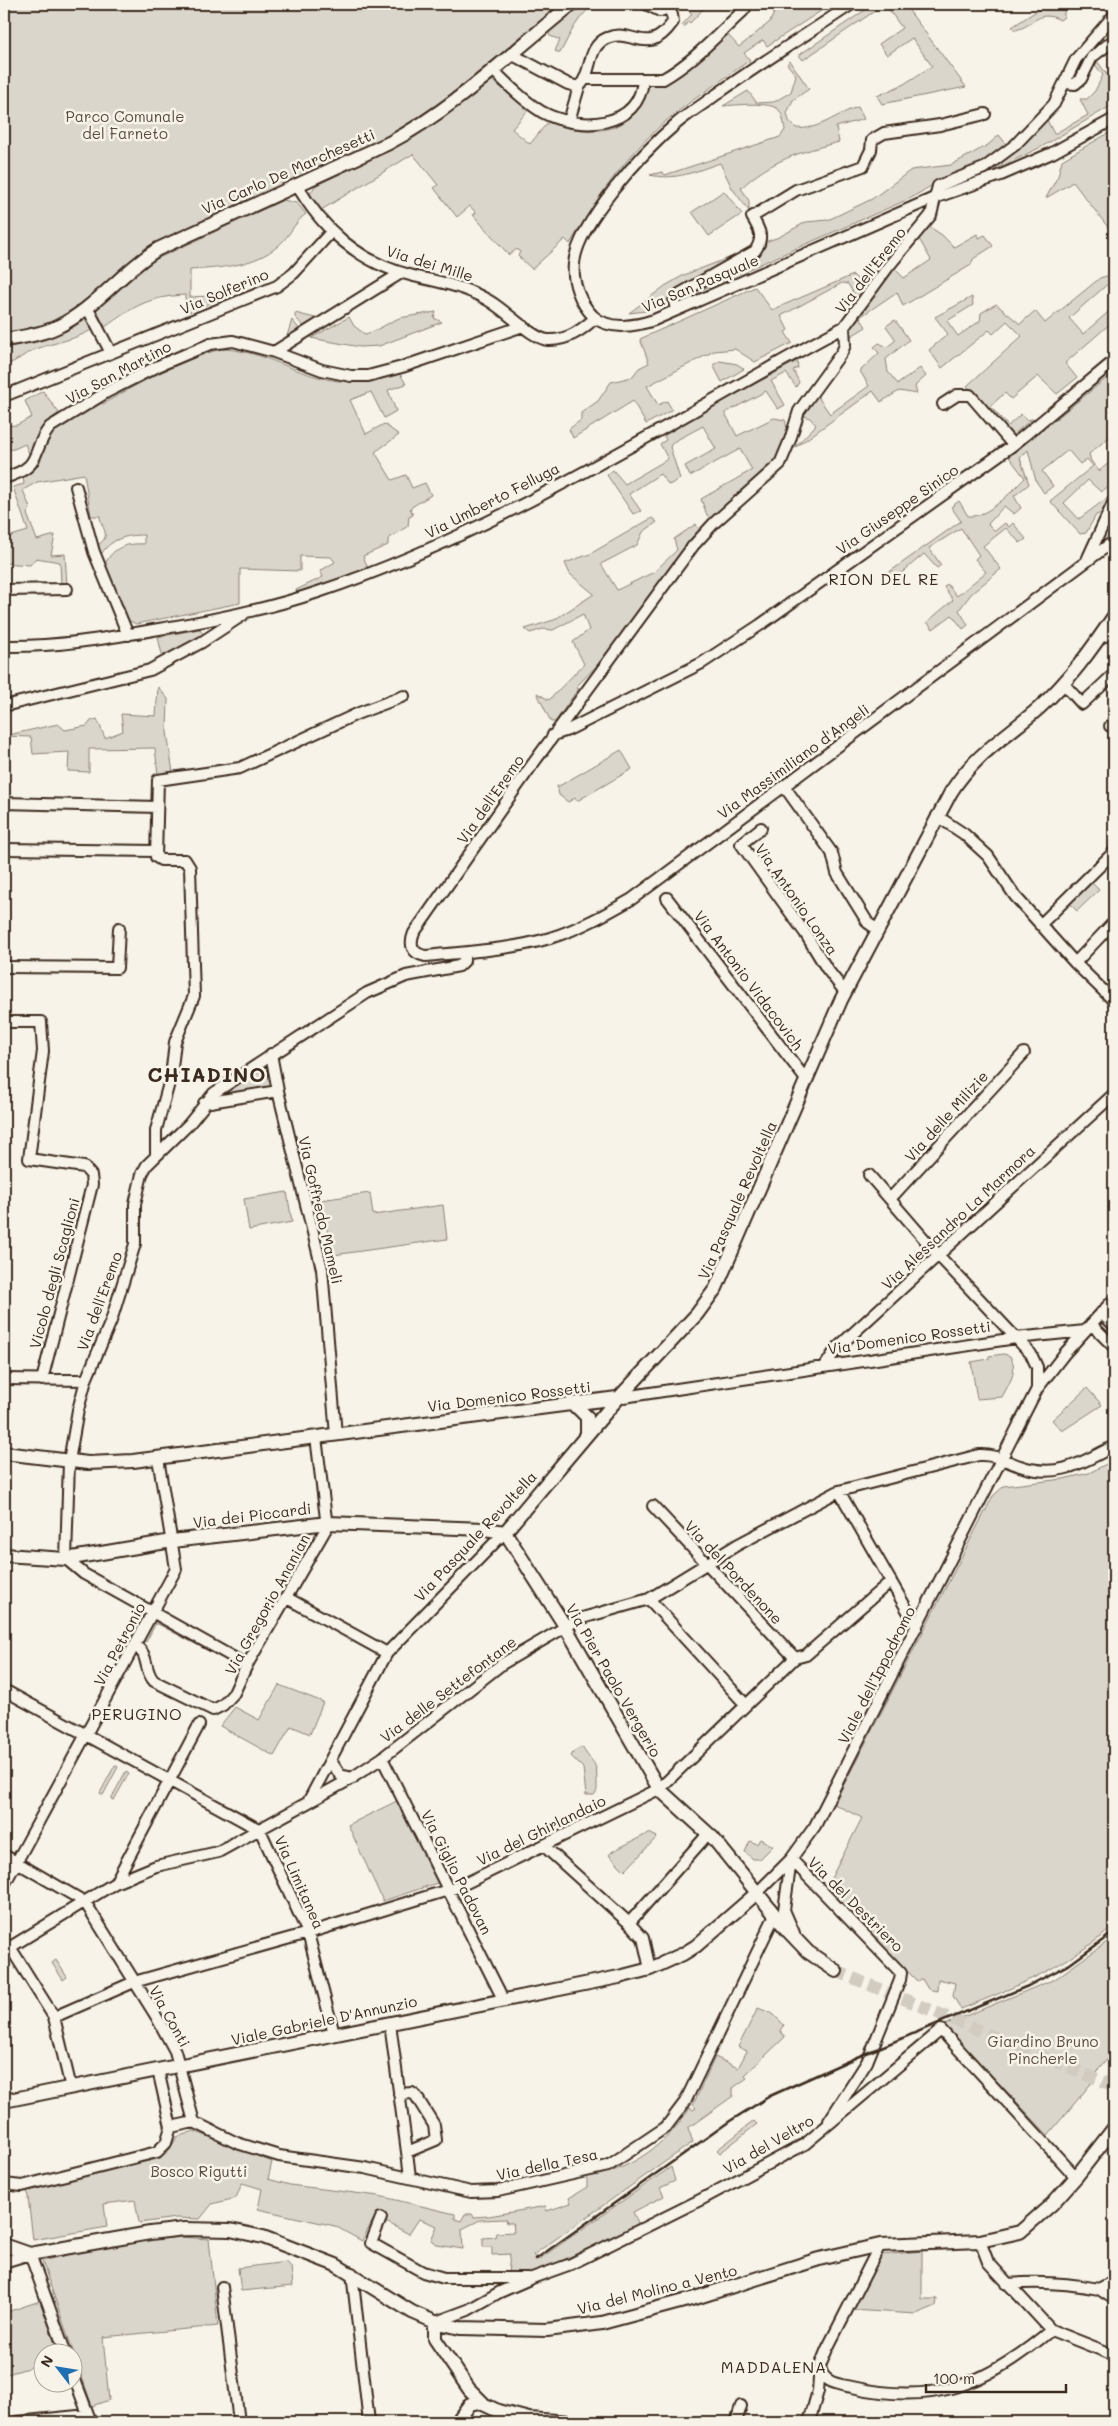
<svg xmlns="http://www.w3.org/2000/svg" width="1118" height="2426" font-family="Mali,sans-serif">
<style>
.green{fill:#dbd6cb;stroke:#8b8074}
.lines{fill:none;stroke-linecap:round;stroke-linejoin:round}
.major-tunnel{stroke:#d1cbc0;stroke-width:12;stroke-dasharray:12 6;stroke-linecap:butt}
.minor-casing{stroke:#3b2a1e;stroke-width:14}
.major-casing{stroke:#3b2a1e;stroke-width:16}
.minor{stroke:#f7f3e8;stroke-width:10}
.major{stroke:#f7f3e8;stroke-width:12}
.rail{stroke:#3b2a1e;stroke-width:2.5}
.labels{text-anchor:middle;dominant-baseline:central;stroke-width:5;stroke-linejoin:round;paint-order:stroke}
.park-label{font-size:15px;fill:#5b4c41;stroke:#f7f3e8}
.street-label{font-size:15px;fill:#3b2a1e;stroke:#f7f3e8}
.neighbourhood-label{font-size:16px;letter-spacing:1px;fill:#3b2a1e;stroke:#f7f3e8}
.district-label{font-size:20px;font-weight:bold;letter-spacing:1px;fill:#3b2a1e;stroke:#f7f3e8}
</style>
<rect width="100%" height="100%" fill="#f7f3e8"/>
<filter id="ink" filterUnits="userSpaceOnUse"><feTurbulence type="fractalNoise" baseFrequency=".02" numOctaves="2"/><feDisplacementMap in="SourceGraphic" scale="10" xChannelSelector="R" yChannelSelector="G"/><feConvolveMatrix kernelMatrix="1 2 1 2 8 2 1 2 1" color-interpolation-filters="sRGB"/></filter>
<g filter="url(#ink)">
<path class="green" d="M4 4H565L425 115 397 133 164 240 143 252 92 296 57 321 43 326 4 333Z
M583 4H596C578 14 570 35 560 53L555 51 560 40 550 36 548 31Z
M683 4H708L690 23 688 21 684 27 682 25 692 14Z
M778 4 830 5 767 46 763 40 744 53 750 60C724 79 697 96 672 116 630 150 597 197 570 244L565 239 532 269 518 256 520 252 517 249 509 255 473 215 476 213 470 206 457 217 434 188 438 185 413 154 321 210 310 194 315 186 412 139 445 117 490 79 529 109 512 129 530 144 548 122C592 137 635 136 649 85 681 83 704 54 727 34L739 47 770 22Z
M874 4H904L966 87 882 104 877 96 904 84 932 66 912 38 887 55 879 44 902 28 885 4 803 60 799 55Z
M1047 4H1064V17L1060 20C1037 8 1034 27 1015 30L1012 27Z
M1114 24V36L1098 47 1078 68 1083 58Z
M1114 45V49L1097 61 1111 80 1114 78V104L1043 146 994 170 1047 120 1054 134 1088 115 1080 99H1087L1095 91 1103 75 1092 61Z
M790 61 809 89 793 100 787 113 789 121 796 128C819 131 837 113 858 107L864 119 836 127 839 142C800 152 771 160 741 188L749 201V211L732 188 720 163C696 171 676 181 650 175L662 172 665 175 780 137 785 130C784 124 783 115 779 110 771 101 735 105 723 106L748 91 757 103 774 102 791 92 796 75 787 64Z
M1114 130V235L1073 182 1046 198 1058 176 1062 160Z
M999 135 1007 145 983 164 936 183 911 198 683 298 761 252 766 245 765 242 779 237 806 222 828 220 872 199 911 170 951 165 988 145Z
M724 191 742 214 709 236 692 212Z
M283 200 297 203 306 214C296 221 292 231 284 240 261 266 221 268 190 270V297L231 295 186 313 185 295C147 297 135 306 105 327L96 310 152 261Z
M928 226 942 235 954 247 977 234 979 238 985 235 993 246 973 259 971 265 903 306 897 292 860 317 866 327 848 338 849 327 893 267 904 278 931 260 918 237Z
M731 257 732 259 673 292 670 302 646 311 629 313 665 286 684 275Z
M882 268 858 301 848 284 842 283 781 316 788 330 785 332 792 343 755 362 735 349 714 351 647 386 658 405 667 401 672 410 646 424 633 401 573 438 569 429 581 420V413L598 401 611 382 632 377 639 368 649 363 640 339 755 287 772 310 853 275 857 279Z
M1113 274 1114 281 1110 282 1069 318 1083 334 1114 307V326L1111 323 1065 363 1077 378 1057 394 1038 376 1011 399 1005 393 990 406 1008 426 1021 414 1026 420 1032 419 1013 435 967 386 1022 336 1007 321 993 334 989 330 942 368 929 350 948 334 935 317 972 297 973 305 947 321 958 336 980 321 981 313 996 304 1020 324 1035 311 1045 323 1100 278Z
M436 312 434 318 442 322 379 346 360 347 311 338 349 317 354 326 366 335 399 318Z
M295 313 319 319 305 328 295 317Z
M85 318 93 329C75 340 56 342 36 349 25 353 16 363 4 365V348C40 341 54 339 85 318Z
M292 320 301 331 290 338 287 336Z
M895 320 909 340 886 359 888 372 898 384 920 368 926 376 915 386 917 394 899 391 881 402 873 391 793 449 816 425 810 418 801 415 816 394 830 414 869 386 860 371 879 353 874 347 879 343 887 347 896 340 886 326Z
M220 349C263 349 298 377 339 381 361 383 380 378 400 374L406 384 388 390 396 411 384 418 371 392 350 400 366 434 384 424 399 435 375 452 392 480 406 475 412 488 425 483 431 495 410 508 413 515 409 517 408 526 388 539V545L363 556 368 568 297 593 296 590 323 577 320 571 335 562 331 557 300 556V571L240 569V603L136 624 128 620 110 580 105 564C113 547 127 543 144 544V535C125 535 110 539 100 556L98 545C113 535 100 527 100 516H91L84 474 37 482 23 490 30 508 27 514 37 540 55 535 51 555 65 554 67 585H61L60 562 36 558 30 565 4 563V538L28 531 13 487 24 484 23 477C41 469 41 448 51 435 59 424 84 409 96 402L103 404C140 382 180 361 220 349Z
M720 361 737 364 744 369 722 382 713 365Z
M797 361 798 368 793 370 799 382 796 387 786 373 771 381 785 405 778 409 766 391 725 413 737 436 774 418 785 420C790 435 784 452 774 464L716 516 710 518 707 515 701 499 752 470 740 449 690 476 685 466 716 449 703 426 673 442 670 447 680 479 669 485 660 474 629 494 641 511 633 514 607 475 613 470 625 484 668 459 660 444 666 440 663 434Z
M1114 372V406L1110 410 1114 415V433L1089 454 1091 461 1099 471 1114 459V482L1101 492 1088 480 1064 503 1079 519 1111 495 1102 513 1096 515 1086 533 1080 534 1050 501 1093 466 1087 459 1080 464 1068 450 1042 471 1053 486 1044 493 1036 481 1028 450 1020 458 1029 484 1014 496 1021 508 1014 514 1004 506 988 524 995 531 1005 523 1009 527 1013 523 1026 539 1020 543 1006 528 983 546 1001 569 971 594 959 610 968 625 963 629 952 615 933 629 927 622 953 600 944 587 947 584 957 596 986 572 975 559 979 555 961 528 929 548 941 565 937 568 924 554 893 580 888 573 961 521 951 507 959 501 968 516C988 518 1011 492 1025 478L1009 457Z
M43 391 59 413C42 424 33 438 31 458L25 444 14 449 4 450V426L17 425 32 417 25 401Z
M652 518 657 522 643 532 637 545 601 564 617 590 654 572 677 550 674 539 696 524 700 531 603 659 577 686 578 689 555 722H551L537 693 549 700 584 664 573 642 589 630 583 614 553 630 543 629 530 633 525 629 554 620 594 594 570 574 565 563 590 554Z
M199 629 205 636 163 659 158 637Z
M158 687 168 699 167 732 173 773 158 775 155 748 89 749V772L68 771 69 752 33 754 31 737 4 736 58 724 65 730 87 726 91 721 97 719 105 738 123 731 121 714 156 716Z
M621 750 632 769 577 801 575 798 568 802 559 795 557 785 559 786Z
M1089 880 1099 890 1077 911 1067 901Z
M267 1064 272 1086 218 1097Z
M287 1192 292 1222 249 1230 244 1199Z
M370 1193 373 1215 443 1205 447 1239 333 1255 320 1200Z
M1004 1354 1010 1356C1019 1371 1009 1383 1002 1397L977 1399 971 1362 989 1359V1356Z
M1087 1388 1102 1405 1062 1431 1052 1420Z
M1114 1460V1926C1069 1965 1016 1987 961 2009L953 1996 955 1983 938 1979 937 1991 928 1989 922 1979 917 1981 826 1888 862 1818 834 1804 993 1496 1004 1486 1063 1479 1089 1473Z
M155 1618 234 1662 233 1664 156 1623 146 1642 142 1640Z
M279 1685 323 1702 310 1734 291 1726 274 1756 220 1726 235 1707 259 1720Z
M582 1747C593 1766 597 1758 597 1783 597 1788 598 1791 594 1795H586L583 1768 571 1756 574 1751Z
M115 1765 118 1767 103 1795 100 1793Z
M126 1771 129 1773 114 1800 111 1799Z
M399 1800 440 1882 383 1901 348 1825Z
M649 1833 657 1837 625 1871 609 1855 613 1851Z
M760 1839 773 1846 760 1859H753L745 1852 750 1841 757 1844Z
M1114 1937V2057L1111 2055 1091 2078 1094 2080 1048 2135 944 2025 1055 1979Z
M56 1960 67 1977 63 1980 52 1963Z
M758 2008 773 2014 784 2025 780 2030 785 2037 745 2075 747 2078 733 2088V2096L688 2128 693 2142 533 2255 538 2260 671 2167 675 2181 660 2188 664 2196 633 2212 639 2225 530 2275 508 2274 510 2254 492 2255V2247H483V2238L495 2237 496 2233 514 2232 513 2223H507L506 2219 480 2220 462 2229 463 2249 437 2245 431 2240 437 2226 419 2219 409 2234 388 2223H385L384 2228 373 2220 362 2241 335 2226 258 2209 262 2189 242 2183 236 2198 212 2204 200 2219 176 2218 139 2223 135 2200 104 2204 107 2227 33 2240 27 2189 157 2159 169 2150 177 2137 194 2131 272 2162 268 2179 290 2185 379 2196 455 2214V2219L461 2221 465 2214H472L474 2217 489 2216 546 2206 547 2211 571 2203 569 2198 587 2187V2177C630 2171 666 2145 690 2108L693 2110 696 2108 693 2105 715 2057 738 2068 747 2051 738 2047Z
M754 2121 757 2124 720 2153 717 2150Z
M181 2237 209 2239 218 2326 103 2337 109 2400 92 2406 42 2261 114 2243Z
M922 2251V2299H937L936 2306 916 2314 852 2310 882 2255Z
M287 2262 291 2267 293 2286 241 2291 238 2268Z
M40 2301 58 2353 42 2354V2364L4 2375V2313Z"/>
<g class="lines">
<path class="major-tunnel" d="M836 1971 1114 2086"/>
<defs>
<path id="minor" d="M852 4C807 34 761 63 717 94 704 104 689 113 677 123 645 150 577 223 574 264 572 282 580 303 593 316 609 331 636 326 654 320L934 198 1001 175 1052 153 1114 119
M1114 15 1076 59 1054 104 1015 145 984 168 938 186 931 215 888 267 844 327 845 345 842 352 799 411 790 440 780 464 714 523 693 546 532 765 414 933C409 945 412 953 425 956 466 952 510 950 550 938 579 929 606 914 632 899L1114 541
M511 54 568 84 579 87C593 73 586 47 607 38 634 27 647 59 673 22L672 15 668 8 660 11 646 4
M492 69C507 84 524 101 542 112 577 131 640 130 643 79
M585 79H663C692 63 718 34 743 11L748 4
M1066 83 1075 84 1081 79 1092 57 1114 40
M569 121 579 87
M297 185C322 229 360 263 410 275 437 282 461 285 486 299 504 308 532 339 548 340 567 341 582 330 595 318
M87 307 111 353
M676 310 674 301 679 294 755 251C764 238 760 230 752 217L796 190 863 166 871 150 872 140 884 133 940 125 985 114
M274 352 322 370 351 376H368L402 367 523 326
M4 396 277 286 294 273 331 232
M943 404 957 395H970L1013 445
M4 478C45 466 29 453 50 427L107 392 158 366 210 344 233 341 274 352 401 273
M76 487 94 552 128 635
M1086 562 1114 501
M4 590 67 589
M1101 637 1114 634
M4 646C55 647 104 639 153 630 209 621 265 610 318 592 505 530 672 419 844 327
M1064 684 1082 704 1114 674
M4 706 150 670 202 642 243 615
M1110 726 1114 722
M553 735 568 730 702 663 760 625 1013 445 1114 361
M784 786 832 853 837 873 868 923 878 930
M4 803 157 807
M937 816 964 834 988 856 1015 896 1075 963 1114 1001
M761 828 741 844 805 933 827 969 845 992
M4 849 156 851
M667 898 807 1081
M1040 925 1114 852
M1075 963 1114 922
M4 967 117 968 119 928
M4 1022H41L43 1051 29 1159 84 1167 91 1175 92 1185 42 1380
M271 1054 278 1091 322 1269 336 1435
M204 1103 278 1091
M156 1155V1130L171 1076 175 1042 194 996 190 868 185 860H161L156 857 158 780 240 768 359 713 404 696
M869 1175 939 1256 1031 1354 1037 1367V1389
M890 1199 1024 1053
M1101 1313 1114 1325
M1091 1324 1114 1347
M825 1366 837 1348 1114 1094
M4 1379 86 1380
M617 1398 1016 1338 1085 1331
M839 1491 917 1627
M653 1506 795 1658
M287 1598 387 1653
M649 1599 746 1705
M135 1646C150 1654 143 1670 154 1681L213 1710 223 1705 234 1693 247 1665 327 1527 316 1437
M247 1665 84 1574 66 1559 69 1461 78 1410 86 1380 111 1321 135 1244V1204L142 1174 147 1165 189 1124 214 1093 367 993 406 976 459 966 464 961V953
M4 1690 260 1830 308 1933 334 2034
M382 1758 503 1999
M331 1761 340 1775 353 1778
M308 1802 387 1653 505 1532
M544 1846 629 1923
M4 1855 85 1902 156 2016 175 2051 194 2122 171 2127 158 2070
M791 1859 901 1973 900 1980 867 2062 829 2121
M791 1860 784 1910 794 1933
M115 1883 199 1725
M4 1885 176 1569 158 1458
M758 1892 791 1859 815 1826 1037 1389 1065 1353 1114 1299
M10 1947 54 2017 134 1982 308 1933 458 1887 659 1789 795 1658 806 1655 891 1581
M4 1951 115 1883 156 1866 218 1852 347 1781 382 1758 502 1664 579 1619 649 1599 737 1545 839 1491 979 1455C994 1454 1005 1461 1020 1466 1058 1479 1081 1463 1114 1446
M650 1969 643 1938 629 1923 708 1834
M54 2017 71 2088
M390 2023 407 2152 436 2140 434 2125 416 2096 412 2093 399 2094
M194 2122 237 2143 279 2156 365 2168 471 2192 498 2191 608 2166 666 2127 685 2102 775 1915
M407 2152 410 2177
M4 2184 22 2186 157 2152 166 2143 171 2127
M381 2218 371 2243 423 2272 444 2278H528
M980 2241 988 2262 1051 2330 1114 2355
M4 2262 30 2254 66 2354
M352 2273 369 2422
M1007 2284C1039 2281 1068 2283 1099 2289L1114 2281
M222 2287 239 2422
M1099 2289 1114 2299
M436 2322 468 2310 500 2292 532 2278 571 2264 702 2199 805 2144 941 2030 1076 2177
M820 2366C822 2383 838 2384 852 2387 935 2406 987 2384 1051 2330
M72 2372 91 2422
M17 2422 88 2415
M736 2422 741 2406
M809 2422 818 2391 820 2366 827 2349 880 2245"/>
<path id="major" d="M4 340C21 337 40 335 57 327 94 310 122 271 158 249L389 143C457 107 513 51 572 4
M570 1404 578 1408 587 1417V1434
M4 1453 88 1463 133 1461 617 1398
M505 1532 613 1404 697 1314 716 1288 841 1000 951 792C975 754 1006 737 1039 708 1069 681 1092 649 1114 616
M505 1532 565 1626 659 1789 713 1838 787 1930 808 1952 836 1971
M4 1555 66 1559 172 1541 328 1523 484 1529 505 1532
M4 2101 619 1977 650 1969 683 1954 696 1946 758 1892
M4 2245 30 2254 150 2233 184 2229 230 2230 263 2237 336 2265 412 2312 435 2322 460 2328 547 2330 602 2323 695 2298 819 2259 880 2245 980 2241 1020 2232 1052 2204 1076 2177 1114 2128
M435 2322V2339L469 2389 483 2403
M457 2422 470 2404 479 2402 498 2411 529 2419
M498 2422 529 2419 569 2422"/>
</defs>
<use href="#minor" class="minor-casing"/>
<use href="#major" class="major-casing"/>
<use href="#minor" class="minor"/>
<use href="#major" class="major"/>
<path class="rail" d="M536 2259 730 2121 770 2096 857 2057 1028 1986 1070 1964 1114 1932"/>
</g>
</g>
<g class="labels">
<g class="park-label">
<text x="125" y="116">Parco Comunale<tspan x="125" dy="17">del Farneto</tspan></text>
<text x="1043" y="2041">Giardino Bruno<tspan x="1043" dy="17">Pincherle</tspan></text>
<text x="199" y="2171">Bosco Rigutti</text>
</g>
<g class="street-label">
<text transform="translate(288 171) rotate(-24)">Via Carlo De Marchesetti</text>
<text transform="translate(430 263) rotate(17)">Via dei Mille</text>
<text transform="translate(870 270) rotate(-52)">Via dell'Eremo</text>
<text transform="translate(700 283) rotate(-23)">Via San Pasquale</text>
<text transform="translate(224 291) rotate(-23)">Via Solferino</text>
<text transform="translate(118 372) rotate(-28)">Via San Martino</text>
<text transform="translate(492 500) rotate(-27)">Via Umberto Felluga</text>
<text transform="translate(897 509) rotate(-35)">Via Giuseppe Sinico</text>
<text transform="translate(793 761) rotate(-36)">Via Massimiliano d'Angeli</text>
<text transform="translate(490 799) rotate(-55)">Via dell'Eremo</text>
<text transform="translate(797 899) rotate(55)">Via Antonio Lonza</text>
<text transform="translate(749 980) rotate(53)">Via Antonio Vidacovich</text>
<text transform="translate(946 1116) rotate(-48)">Via delle Milizie</text>
<text transform="translate(737 1200) rotate(-66)">Via Pasquale Revoltella</text>
<text transform="translate(321 1210) rotate(77)">Via Goffredo Mameli</text>
<text transform="translate(958 1217) rotate(-43)">Via Alessandro La Marmora</text>
<text transform="translate(54 1273) rotate(-75)">Vicolo degli Scaglioni</text>
<text transform="translate(99 1301) rotate(-70)">Via dell'Eremo</text>
<text transform="translate(909 1337) rotate(-8)">Via Domenico Rossetti</text>
<text transform="translate(509 1396) rotate(-7)">Via Domenico Rossetti</text>
<text transform="translate(252 1515) rotate(-7)">Via dei Piccardi</text>
<text transform="translate(475 1536) rotate(-47)">Via Pasquale Revoltella</text>
<text transform="translate(734 1572) rotate(47)">Via del Pordenone</text>
<text transform="translate(267 1604) rotate(-61)">Via Gregorio Ananian</text>
<text transform="translate(119 1644) rotate(-62)">Via Petronio</text>
<text transform="translate(876 1675) rotate(-63)">Viale dell'Ippodromo</text>
<text transform="translate(614 1680) rotate(60)">Via Pier Paolo Vergerio</text>
<text transform="translate(448 1689) rotate(-37)">Via delle Settefontane</text>
<text transform="translate(541 1830) rotate(-26)">Via del Ghirlandaio</text>
<text transform="translate(457 1872) rotate(63)">Via Giglio Padovan</text>
<text transform="translate(300 1882) rotate(66)">Via Limitanea</text>
<text transform="translate(856 1904) rotate(45)">Via del Destriero</text>
<text transform="translate(170 2016) rotate(61)">Via Conti</text>
<text transform="translate(324 2020) rotate(-12)">Viale Gabriele D'Annunzio</text>
<text transform="translate(768 2144) rotate(-30)">Via del Veltro</text>
<text transform="translate(547 2164) rotate(-12)">Via della Tesa</text>
<text transform="translate(657 2289) rotate(-14)">Via del Molino a Vento</text>
</g>
<g class="neighbourhood-label">
<text x="884" y="578">RION DEL RE</text>
<text x="137" y="1713">PERUGINO</text>
<text x="774" y="2366">MADDALENA</text>
</g>
<g class="district-label">
<text x="207" y="1074">CHIADINO</text>
</g>
</g>
<rect width="1118" height="2426" fill="none" stroke="#f7f3e8" stroke-width="20"/>
<rect x="10" y="10" width="1098" height="2406" fill="none" stroke="#3b2a1e" stroke-width="2" filter="url(#ink)"/>
<g transform="translate(58 2368) rotate(301)"><circle r="24" fill="#f7f3e8" stroke="#aca397"/>
<path d="M0-4L9 19L0 12L-9 19Z" fill="#1f6fb2"/>
<text y="-8" font-size="14" font-weight="bold" text-anchor="middle" fill="#3b2a1e">N</text>
</g>
<path d="M926 2384v8h140v-8" fill="none" stroke="#3b2a1e" stroke-width="2.5"/>
<text x="933" y="2384" font-size="15" fill="#3b2a1e" stroke="#f7f3e8" stroke-width="4" paint-order="stroke">100 m</text>
</svg>
